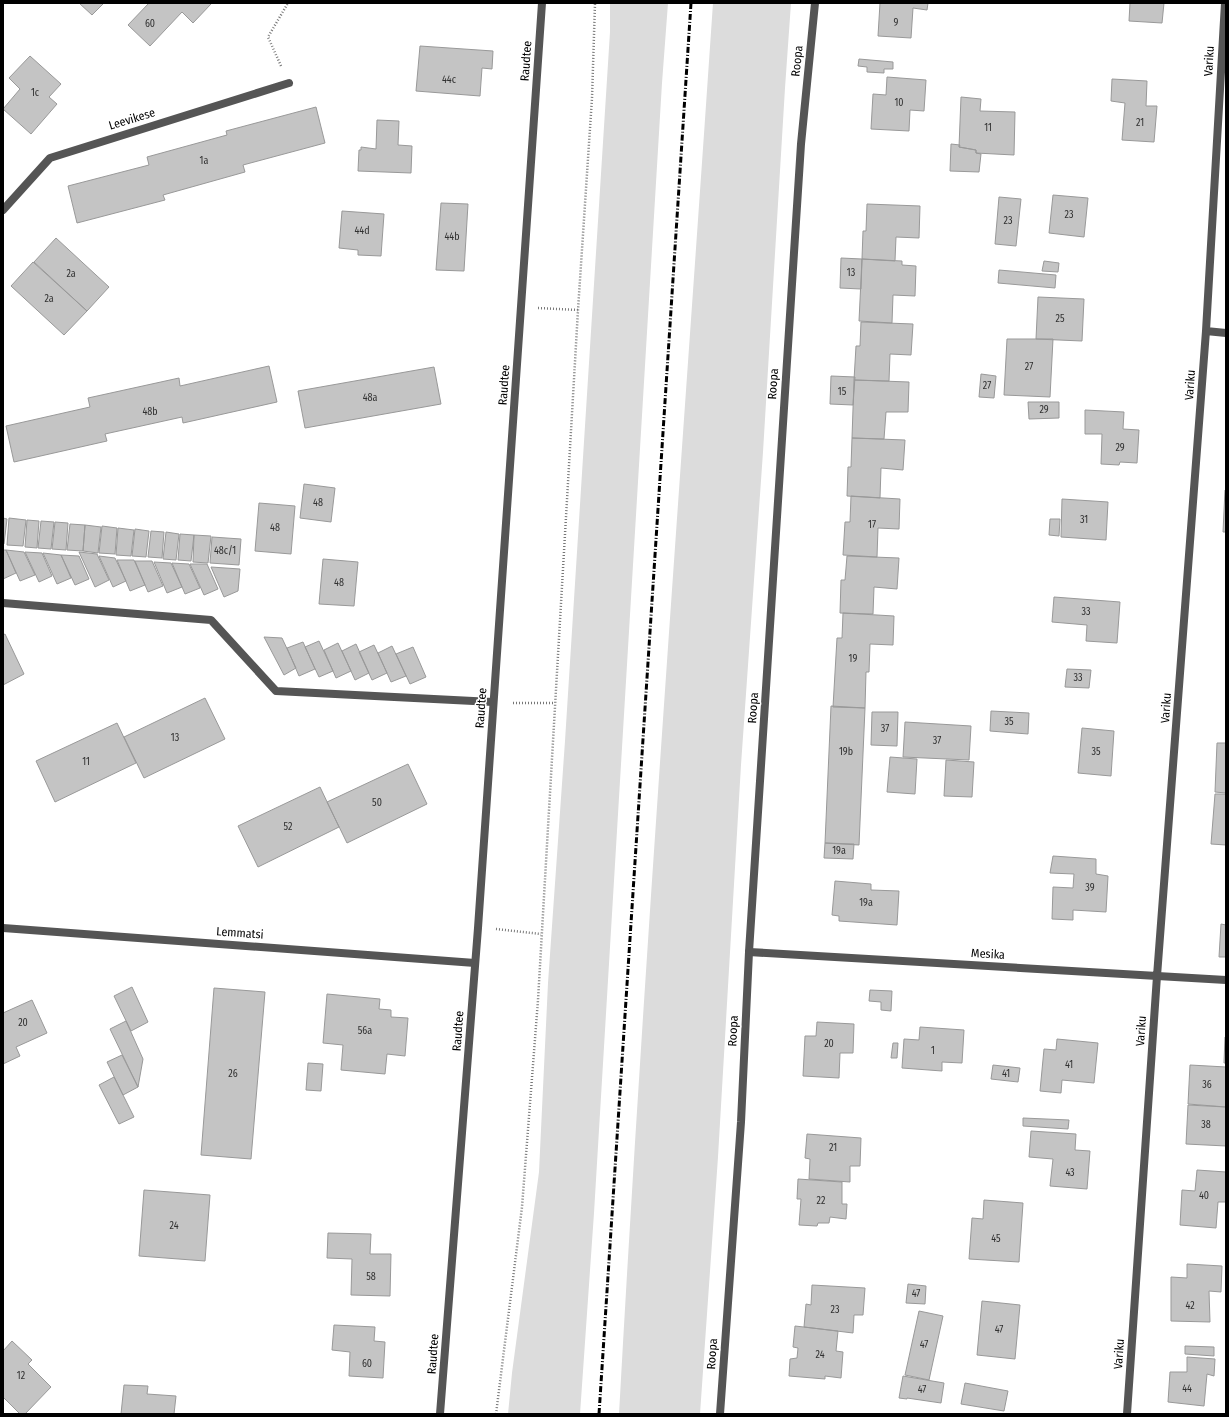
<svg xmlns="http://www.w3.org/2000/svg" width="1229" height="1417" font-family="'Fira Sans Condensed',sans-serif">
<style>
.green{fill:#dcdcdc}
.building{fill:#c4c4c4;stroke:#999}
.lines{fill:none;stroke-linecap:round;stroke-linejoin:round}
.path{stroke:#777;stroke-width:2.5;stroke-dasharray:1 2;stroke-linecap:butt}
.service{stroke:#555;stroke-width:8}
.minor{stroke:#555;stroke-width:8}
.tertiary{stroke:#555;stroke-width:8}
.rail{stroke:#000;stroke-width:3;stroke-dasharray:6 2 1 2;stroke-linecap:butt}
.labels{text-anchor:middle;dominant-baseline:central;stroke-width:3;stroke-linejoin:round;paint-order:stroke}
.number-label{font-size:10px;fill:#313131}
.street-label{font-size:12px;fill:#000;stroke:#fff}
</style>
<rect width="100%" height="100%" fill="#fff"/>
<path class="green" d="M610 3H668L662 83 594 1213 580 1414H508L512 1373 539 1172 548 983 565 741 610 32Z
M713 3H791L785 88 763 452 741 765 718 1157 700 1414H619C645 943 681 473 713 3Z"/>
<path class="building" d="M79 3H104L92 15Z
M149 3H210L211 4 193 23 182 12 150 46 128 25Z
M880 3H928L927 10 913 8 911 38 878 36Z
M1130 3H1164L1162 23 1129 21Z
M420 46 493 51 492 69 482 68 480 96 416 91Z
M30 56 61 84 49 97 57 104 31 134 3 109 20 89 9 78Z
M859 59 893 62V69H884V73L867 72V67L858 66Z
M887 77 926 80 924 111 910 110 909 131 871 129 873 94 886 95Z
M1112 79 1147 81 1146 106H1157L1154 142 1122 140 1125 103 1111 101Z
M961 97 981 99 980 111 1015 112 1014 155 976 153V150L959 147Z
M316 107 325 143 243 165 245 172 163 195 165 200 77 223 68 186 149 165 147 157 227 135 226 131Z
M377 120 399 121 398 145 412 146 411 173 358 171 359 150H361V147L376 149Z
M951 144 960 145 959 147 976 150V153L981 154 979 172 950 171Z
M1053 195 1088 198 1084 237 1049 233Z
M999 197 1021 199 1016 246 995 244Z
M441 203 468 204 464 271 436 270Z
M867 204 920 206 919 238 896 237 895 261 862 259 863 231H866Z
M342 211 384 214 381 256 358 255V250L339 248Z
M56 238 109 287 87 311 34 262Z
M841 258 862 259 861 289 840 288Z
M862 259 902 261V265L916 266 915 296 893 295 892 323 859 321Z
M1044 261 1059 263 1058 272 1042 271Z
M33 262 87 311 64 335 11 286Z
M999 270 1056 275 1055 288 998 283Z
M1038 297 1084 299 1082 341 1036 339Z
M861 322 913 324 911 355 890 354 889 381 854 380 856 346H860Z
M1007 339H1053L1050 397 1004 395Z
M269 366 277 402 183 423 182 417 105 434 107 441 14 462 6 426 90 407 88 398 179 378 180 386Z
M434 367 441 404 305 428 298 391Z
M981 374 996 376 994 398 979 397Z
M831 376 855 377 853 405 830 404Z
M854 380 909 382 908 412H886L884 439 852 438Z
M1028 402H1059V418L1029 419Z
M1085 410 1124 412 1123 429 1139 430 1137 463 1120 462 1119 465 1101 464 1102 434H1085Z
M852 438 905 440 903 470 881 468 880 498 847 496 848 467H851Z
M304 484 335 488 331 522 300 518Z
M1225 490H1226V532H1223Z
M851 496 900 499 899 529 878 528 877 557 843 555 845 522H850Z
M1062 499 1108 502 1106 540 1061 537Z
M259 503 295 506 291 554 255 551Z
M3 518 7 519 4 544H3Z
M9 518 26 520 23 546 7 545Z
M1050 519H1060L1059 536 1049 535Z
M27 520 39 521 37 548 25 547Z
M41 521 54 522 51 549 38 548Z
M55 522 68 523 66 550 52 549Z
M70 524 85 525 83 551 67 550Z
M85 525 101 527 98 553 83 551Z
M102 526 117 528 115 554 99 553Z
M118 528 134 530 131 556 116 555Z
M135 529 149 531 146 557 132 556Z
M151 531 164 532 162 558 148 557Z
M166 532 179 534 176 560 163 559Z
M180 534 194 535 191 561 178 560Z
M194 535 211 536 208 563 193 562Z
M212 537 241 539 239 565 210 563Z
M3 550H6L16 573 3 579Z
M6 550 24 552 35 575 20 581Z
M25 552 42 553 52 576 39 582Z
M79 552 97 554 109 580 95 587Z
M43 553 61 555 71 578 57 584Z
M61 555 79 556 89 579 75 585Z
M99 556 115 558 126 581 113 587Z
M847 556 899 558 897 589 874 587 873 614 840 613 841 580H845Z
M323 559 358 562 354 606 319 604Z
M117 560H134L145 585 130 591Z
M135 561H152L163 586 148 592Z
M154 562 171 563 182 587 167 593Z
M172 563 189 564 200 588 185 594Z
M190 564H207L218 589 204 595Z
M211 567 240 569 238 591 224 597Z
M1054 597 1120 602 1117 643 1086 641 1087 625 1052 622Z
M843 613 894 616 893 645 870 644 869 672H866L865 708 833 707 837 638H842Z
M5 634 24 674 3 685V635Z
M264 637 282 638 296 668 284 675Z
M319 641 333 671 319 677 305 647Z
M303 642 315 669 299 676 287 648Z
M338 643 351 671 336 678 324 650Z
M356 644 369 673 355 680 342 651Z
M374 645 387 673 372 680 359 652Z
M392 646 406 676 391 682 378 653Z
M413 647 426 677 410 684 396 654Z
M1067 669 1091 670 1089 688 1065 687Z
M205 698 225 739 144 778 124 737Z
M831 706 865 708 859 845 825 843Z
M991 711 1029 713 1028 734 990 731Z
M872 712H898L897 746 871 745Z
M905 722 971 726 969 760 903 757Z
M117 723 136 763 55 802 36 761Z
M1082 728 1114 731 1111 776 1078 773Z
M1217 743H1226V793L1215 792Z
M890 757 917 759 915 794 887 792Z
M946 760 974 762 972 797 944 796Z
M408 764 427 804 347 843 327 802Z
M320 787 339 827 258 867 238 826Z
M1215 794H1226V845L1211 844Z
M825 843 854 844 853 859 824 858Z
M1053 856 1096 859V874L1108 876 1106 912 1073 910V920L1052 919 1053 887 1073 888 1074 874 1050 873Z
M835 881 871 884V890L899 891 897 925 839 921V916L832 915Z
M1221 924 1226 925V957H1219Z
M132 987 148 1022 131 1031 114 996Z
M214 988 265 992 251 1159 201 1155Z
M870 990 892 991 891 1011 881 1010V1002L869 1001Z
M327 994 380 999 379 1009 391 1010V1017L408 1018 405 1056 387 1054 385 1074 341 1070 343 1045 323 1043Z
M32 1000 47 1033 16 1047 20 1056 3 1064V1013Z
M126 1021 143 1059 138 1087 110 1029Z
M817 1022 854 1024 853 1053H840L839 1078 803 1076 805 1036H816Z
M920 1027 964 1030 962 1063 942 1062V1071L902 1068 904 1039 919 1040Z
M1225 1037H1226V1063H1224Z
M1057 1039 1098 1043 1094 1083 1062 1080 1061 1093 1040 1091 1044 1049 1056 1050Z
M893 1043H898L897 1058H891Z
M122 1055 138 1087 123 1095 107 1062Z
M308 1063 323 1064 321 1091 306 1090Z
M993 1065 1020 1068 1018 1082 991 1079Z
M1190 1065 1226 1067V1107L1188 1104Z
M114 1077 134 1117 119 1124 99 1085Z
M1188 1105 1226 1107V1146L1186 1144Z
M1023 1118 1069 1120 1068 1129 1023 1126Z
M1031 1131 1076 1134 1075 1150 1090 1151 1087 1189 1050 1186 1053 1159 1029 1157Z
M807 1134 861 1138 860 1166H850V1182L809 1179 810 1159 805 1158Z
M1197 1170 1226 1172V1202H1218L1216 1228 1180 1225 1182 1190 1195 1191Z
M798 1179 842 1182V1204H847L846 1219 830 1217 829 1223H818L817 1226 799 1225 801 1199H797Z
M144 1190 210 1195 205 1261 139 1256Z
M984 1200 1023 1203 1019 1262 969 1259 972 1218 983 1219Z
M328 1233 371 1234 370 1254H391L390 1296 351 1295 352 1259 327 1258Z
M1187 1264 1222 1266 1221 1292 1209 1291 1210 1322 1171 1321V1277L1187 1278Z
M908 1284 926 1286 925 1304 906 1303Z
M812 1285 865 1288 863 1315H854L853 1333 804 1327 806 1304 811 1305Z
M982 1301 1020 1305 1015 1359 977 1355Z
M919 1311 943 1316 929 1380 905 1375Z
M334 1325 375 1327 374 1341 385 1342 383 1378 349 1376 350 1352 332 1350Z
M795 1326 838 1331 836 1351 843 1352 841 1378 825 1376V1379L789 1376 790 1359 797 1358 798 1348 793 1347Z
M12 1341 32 1360 28 1364 51 1387 25 1414H20L3 1397V1351Z
M1185 1346 1214 1347V1356L1185 1354Z
M1187 1357 1215 1359 1214 1376 1207 1374 1204 1406 1168 1402 1170 1372H1187Z
M903 1376 944 1383 941 1403 907 1398V1399L899 1398Z
M965 1383 1008 1391 1004 1411 961 1404Z
M124 1385 148 1386 147 1394 176 1396 174 1414H121Z"/>
<g class="lines">
<path class="path" d="M281 66 268 37 288 3
M538 308 578 310
M513 703H554
M496 929 541 934
M496 1414 522 1207 538 1000 578 310 592 98 595 3"/>
<path class="service" d="M3 603 211 620 276 691 493 702"/>
<path class="minor" d="M3 210 50 158 289 83
M1206 331 1226 333
M3 928 475 963
M749 952 1226 980
M440 1414 478 928 542 3
M1127 1414 1157 976 1206 331 1225 3"/>
<path class="tertiary" d="M720 1414 741 1122 749 952 801 144 815 3"/>
<path class="rail" d="M599 1414 691 3"/>
</g>
<g class="labels">
<g class="number-label">
<text x="896" y="23">9</text>
<text x="150" y="24">60</text>
<text x="449" y="80">44c</text>
<text x="35" y="93">1c</text>
<text x="899" y="103">10</text>
<text x="1140" y="123">21</text>
<text x="988" y="128">11</text>
<text x="204" y="161">1a</text>
<text x="1069" y="215">23</text>
<text x="1008" y="221">23</text>
<text x="362" y="231">44d</text>
<text x="452" y="237">44b</text>
<text x="851" y="273">13</text>
<text x="71" y="274">2a</text>
<text x="49" y="299">2a</text>
<text x="1060" y="319">25</text>
<text x="1029" y="367">27</text>
<text x="987" y="386">27</text>
<text x="842" y="392">15</text>
<text x="370" y="398">48a</text>
<text x="1044" y="410">29</text>
<text x="150" y="412">48b</text>
<text x="1120" y="448">29</text>
<text x="318" y="503">48</text>
<text x="1084" y="520">31</text>
<text x="872" y="525">17</text>
<text x="275" y="528">48</text>
<text x="225" y="551">48c/1</text>
<text x="339" y="583">48</text>
<text x="1086" y="612">33</text>
<text x="853" y="659">19</text>
<text x="1078" y="678">33</text>
<text x="1009" y="722">35</text>
<text x="885" y="729">37</text>
<text x="175" y="738">13</text>
<text x="937" y="741">37</text>
<text x="846" y="752">19b</text>
<text x="1096" y="752">35</text>
<text x="86" y="762">11</text>
<text x="377" y="803">50</text>
<text x="288" y="827">52</text>
<text x="839" y="851">19a</text>
<text x="1090" y="888">39</text>
<text x="866" y="903">19a</text>
<text x="23" y="1023">20</text>
<text x="365" y="1031">56a</text>
<text x="829" y="1044">20</text>
<text x="933" y="1051">1</text>
<text x="1069" y="1065">41</text>
<text x="233" y="1074">26</text>
<text x="1006" y="1074">41</text>
<text x="1207" y="1085">36</text>
<text x="1206" y="1125">38</text>
<text x="833" y="1148">21</text>
<text x="1070" y="1173">43</text>
<text x="1204" y="1196">40</text>
<text x="821" y="1201">22</text>
<text x="174" y="1226">24</text>
<text x="996" y="1239">45</text>
<text x="371" y="1277">58</text>
<text x="916" y="1294">47</text>
<text x="1190" y="1306">42</text>
<text x="835" y="1310">23</text>
<text x="999" y="1330">47</text>
<text x="924" y="1345">47</text>
<text x="820" y="1355">24</text>
<text x="367" y="1364">60</text>
<text x="21" y="1376">12</text>
<text x="1187" y="1389">44</text>
<text x="922" y="1390">47</text>
</g>
<g class="street-label">
<text transform="translate(526 61) rotate(-86)">Raudtee</text>
<text transform="translate(797 61) rotate(-84)">Roopa</text>
<text transform="translate(1209 61) rotate(-87)">Variku</text>
<text transform="translate(132 119) rotate(-17)">Leevikese</text>
<text transform="translate(773 384) rotate(-86)">Roopa</text>
<text transform="translate(504 385) rotate(-86)">Raudtee</text>
<text transform="translate(1190 385) rotate(-86)">Variku</text>
<text transform="translate(481 708) rotate(-86)">Raudtee</text>
<text transform="translate(753 708) rotate(-86)">Roopa</text>
<text transform="translate(1166 708) rotate(-86)">Variku</text>
<text transform="translate(240 933) rotate(4)">Lemmatsi</text>
<text transform="translate(988 954) rotate(3)">Mesika</text>
<text transform="translate(458 1031) rotate(-86)">Raudtee</text>
<text transform="translate(733 1031) rotate(-87)">Roopa</text>
<text transform="translate(1141 1031) rotate(-86)">Variku</text>
<text transform="translate(433 1354) rotate(-86)">Raudtee</text>
<text transform="translate(712 1354) rotate(-86)">Roopa</text>
<text transform="translate(1119 1354) rotate(-86)">Variku</text>
</g>
</g>
<rect width="1229" height="1417" fill="none" stroke="#000000" stroke-width="8"/>
</svg>
